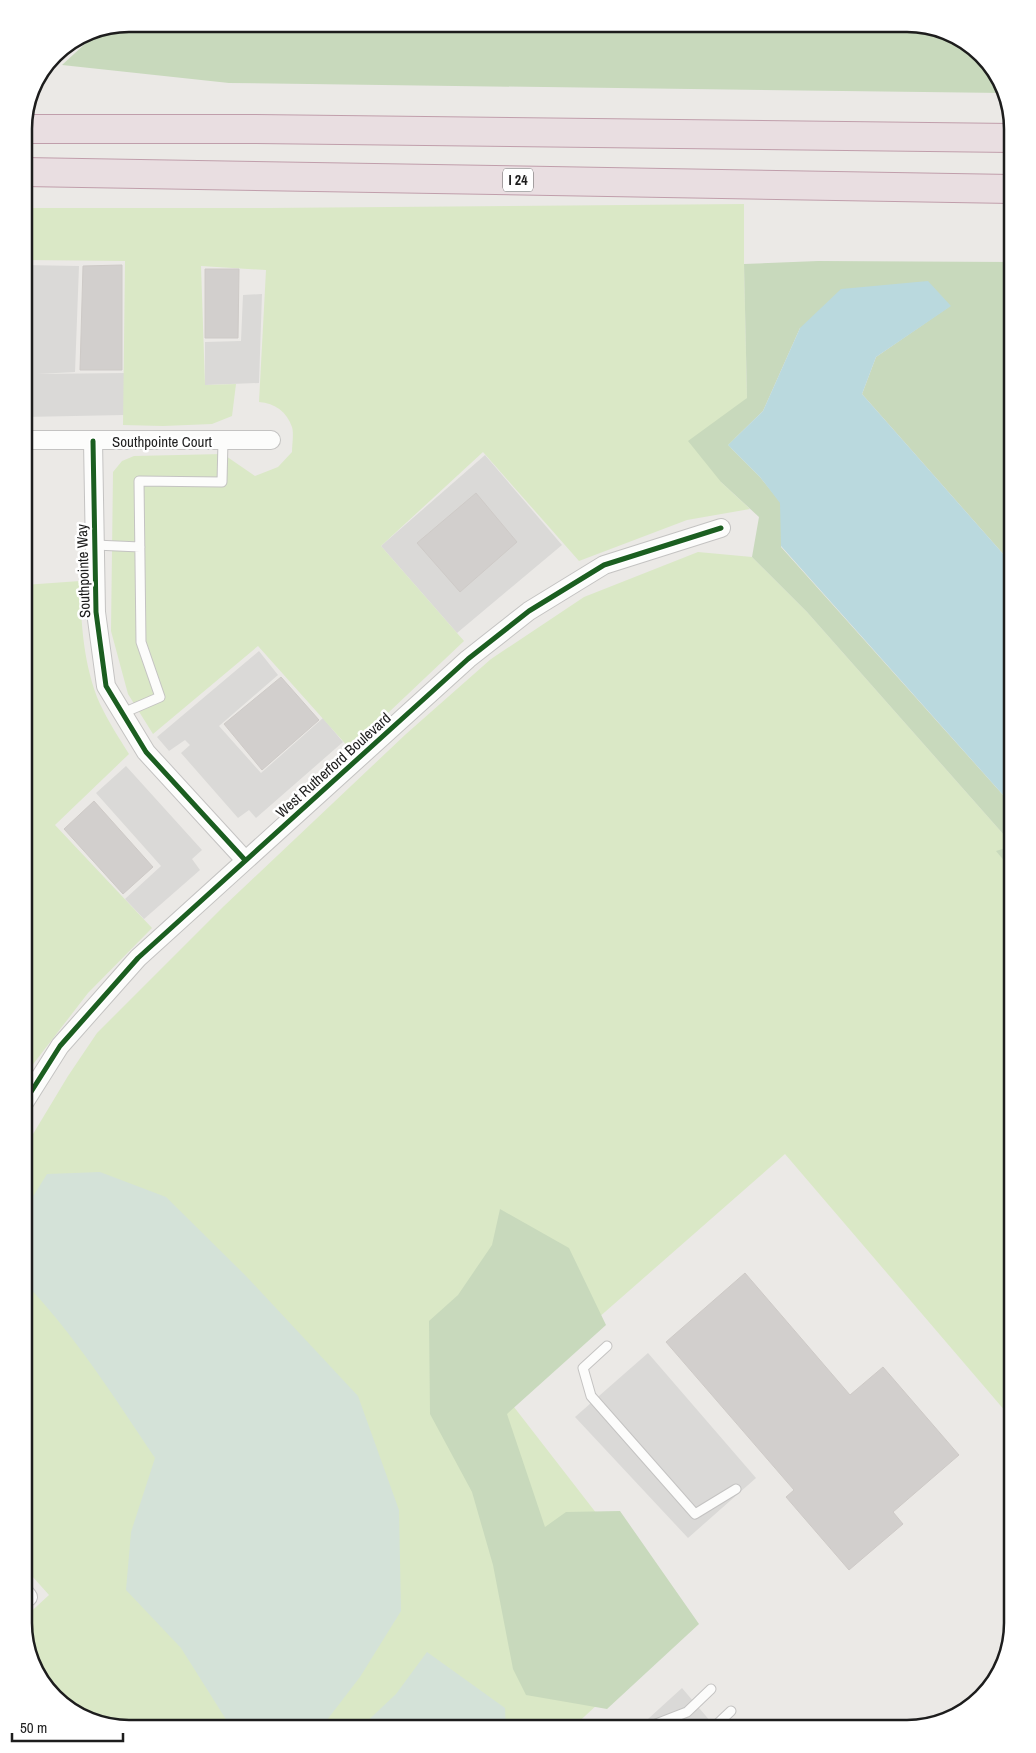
<svg xmlns="http://www.w3.org/2000/svg" width="1036" height="1753" font-family="'Archivo Narrow',sans-serif">
<style>
.residential{fill:#dad9d7}
.grass{fill:#dae8c6}
.forest{fill:#c8d9bc}
.wetland{fill:#d4e2d8}
.water{fill:#bad9de}
.building{fill:#d2cfcd;stroke:#cecac7}
.lines{fill:none;stroke-linecap:round;stroke-linejoin:round}
.service-casing{stroke:#c4c3c2;stroke-width:11}
.minor-casing{stroke:#c4c3c2;stroke-width:20}
.motorway-casing{stroke:#c09eab;stroke-width:30}
.service{stroke:#fcfcfb;stroke-width:9}
.minor{stroke:#fcfcfb;stroke-width:18}
.motorway{stroke:#e9dee1;stroke-width:28}
.cycleway-casing{stroke:#fff;stroke-width:8}
.cycleway{stroke:#1b5e20;stroke-width:5}
.labels{text-anchor:middle;dominant-baseline:central;stroke-width:5;stroke-linejoin:round;paint-order:stroke}
.shield{fill:#fff;stroke:#616161;stroke-width:1}
.shield-label{font-size:14px;font-weight:bold;fill:#1d1d1d}
.street-label{font-size:15px;fill:#1d1d1d;stroke:#fff}
.rim{fill:none;stroke:#1d1d1d;stroke-width:2.5}
</style>
<rect width="100%" height="100%" fill="#ebe9e6"/>
<path class="residential" d="M24 265 79 266 75 372 37 374 125 373 124 415 24 417Z
M262 294 259 383 205 385V342L241 341 243 295Z
M485 455 562 545 457 633 381 546Z
M259 651 278 675 219 726 261 773 323 718 343 742 256 818 249 810 238 818 181 753 190 745 185 740 169 751 157 737Z
M126 766 202 850 192 859 200 870 144 919 125 899 161 866 96 793Z
M648 1353 756 1478 688 1538 575 1417Z
M682 1688 717 1729H637Z"/>
<path class="grass" d="M744 204V264L747 398 721 482 750 509 687 520 579 561 483 452 381 546 464 641 350 749 258 646 153 734 128 694 111 631 113 472 122 461 134 456 223 454 255 476 278 467 292 452C292 444 294 434 292 427 287 412 275 403 259 402L266 270 201 266 205 385 236 384 232 416 212 424 163 426 123 425 125 261 24 260V208H269Z
M698 552 752 557 807 612 1012 844V1419L785 1154 507 1398 683 1625 571 1729H123L71 1711 35 1670 24 1623V1618L49 1595 24 1567V1149L68 1076 97 1033 224 906 406 734 491 659 584 597Z
M80 581C81 622 83 665 100 704 108 721 119 738 129 754L55 825 152 928 88 993 24 1076V585Z"/>
<path class="forest" d="M130 24H914L965 42 1001 83 1004 93 229 83 62 65 100 30Z
M818 261 1012 262V564L862 394 876 357 950 306 800 328 763 411 728 445 760 477 781 503V547L1012 805V844L807 612 752 557 759 517 721 482 688 441 747 398 744 264Z
M1012 846V870L996 851Z
M500 1209 569 1248 606 1325 507 1414 545 1527 566 1512 620 1511 699 1624 607 1709 526 1695 513 1669 493 1565 472 1492 430 1414 429 1321 458 1295 492 1245Z"/>
<path class="wetland" d="M100 1172 166 1197 246 1276 358 1396 399 1510 401 1611 360 1677 320 1729H232L181 1648 126 1590 131 1532 155 1458C114 1397 75 1335 24 1282V1211L47 1174Z
M427 1652 505 1708 506 1729H359L396 1694Z"/>
<path class="water" d="M928 281 951 306 876 357 862 394 1012 564V805L781 546 780 503 760 477 728 445 763 411 800 328 841 289Z"/>
<path class="building" d="M122 265V370H80L83 266Z
M205 269H239L238 338H205Z
M476 493 517 542 460 592 417 543Z
M281 677 319 720 262 770 224 724Z
M94 801 153 867 123 894 64 829Z
M745 1273 850 1395 883 1367 959 1455 893 1512 903 1524 849 1570 786 1497 794 1490 666 1342Z"/>
<g class="lines">
<defs>
<path id="service" d="M95 545 140 547
M123 713 160 697 141 642 139 481 222 482 223 441
M607 1346 583 1368 591 1396 695 1514 736 1489
M648 1729 651 1726 687 1712 711 1689
M712 1729 731 1711"/>
<path id="minor" d="M24 440H271
M93 441 96 612 106 686 146 752 245 860
M24 1103 60 1046 138 958 468 659 529 611 604 565 721 528
M24 1592 28 1597"/>
<path id="motorway" d="M24 129H256L1012 138
M24 172 1012 189"/>
</defs>
<use href="#service" class="service-casing"/>
<use href="#minor" class="minor-casing"/>
<use href="#motorway" class="motorway-casing"/>
<use href="#service" class="service"/>
<use href="#minor" class="minor"/>
<use href="#motorway" class="motorway"/>
<defs>
<path id="cycleway" d="M93 441 96 612 106 686 146 752 245 860
M24 1103 60 1046 138 958 468 659 529 611 604 565 721 528"/>
</defs>
<use href="#cycleway" class="cycleway-casing"/>
<use href="#cycleway" class="cycleway"/>
</g>
<g class="labels">
<rect class="shield" x="503" y="168.5" width="30" height="23" rx="4"/>
<g class="shield-label">
<text x="518" y="180">I 24</text>
</g>
<g class="street-label">
<text x="162" y="441">Southpointe Court</text>
<text transform="translate(83 571) rotate(-92)">Southpointe Way</text>
<text transform="translate(333 765) rotate(-42)">West Rutherford Boulevard</text>
</g>
</g>
<path d="M0 0H1036V1753H0ZM129 32H907A97 97 0 0 1 1004 129V1623A97 97 0 0 1 907 1720H129A97 97 0 0 1 32 1623V129A97 97 0 0 1 129 32Z" fill="#fff" fill-rule="evenodd"/>
<path class="rim" d="M129 32H907A97 97 0 0 1 1004 129V1623A97 97 0 0 1 907 1720H129A97 97 0 0 1 32 1623V129A97 97 0 0 1 129 32Z"/>
<path d="M12 1733v8h111v-8" fill="none" stroke="#1d1d1d" stroke-width="2.5"/>
<text x="20" y="1733" font-size="15" fill="#1d1d1d" stroke="#ffffff" stroke-width="4" paint-order="stroke">50 m</text>
</svg>
